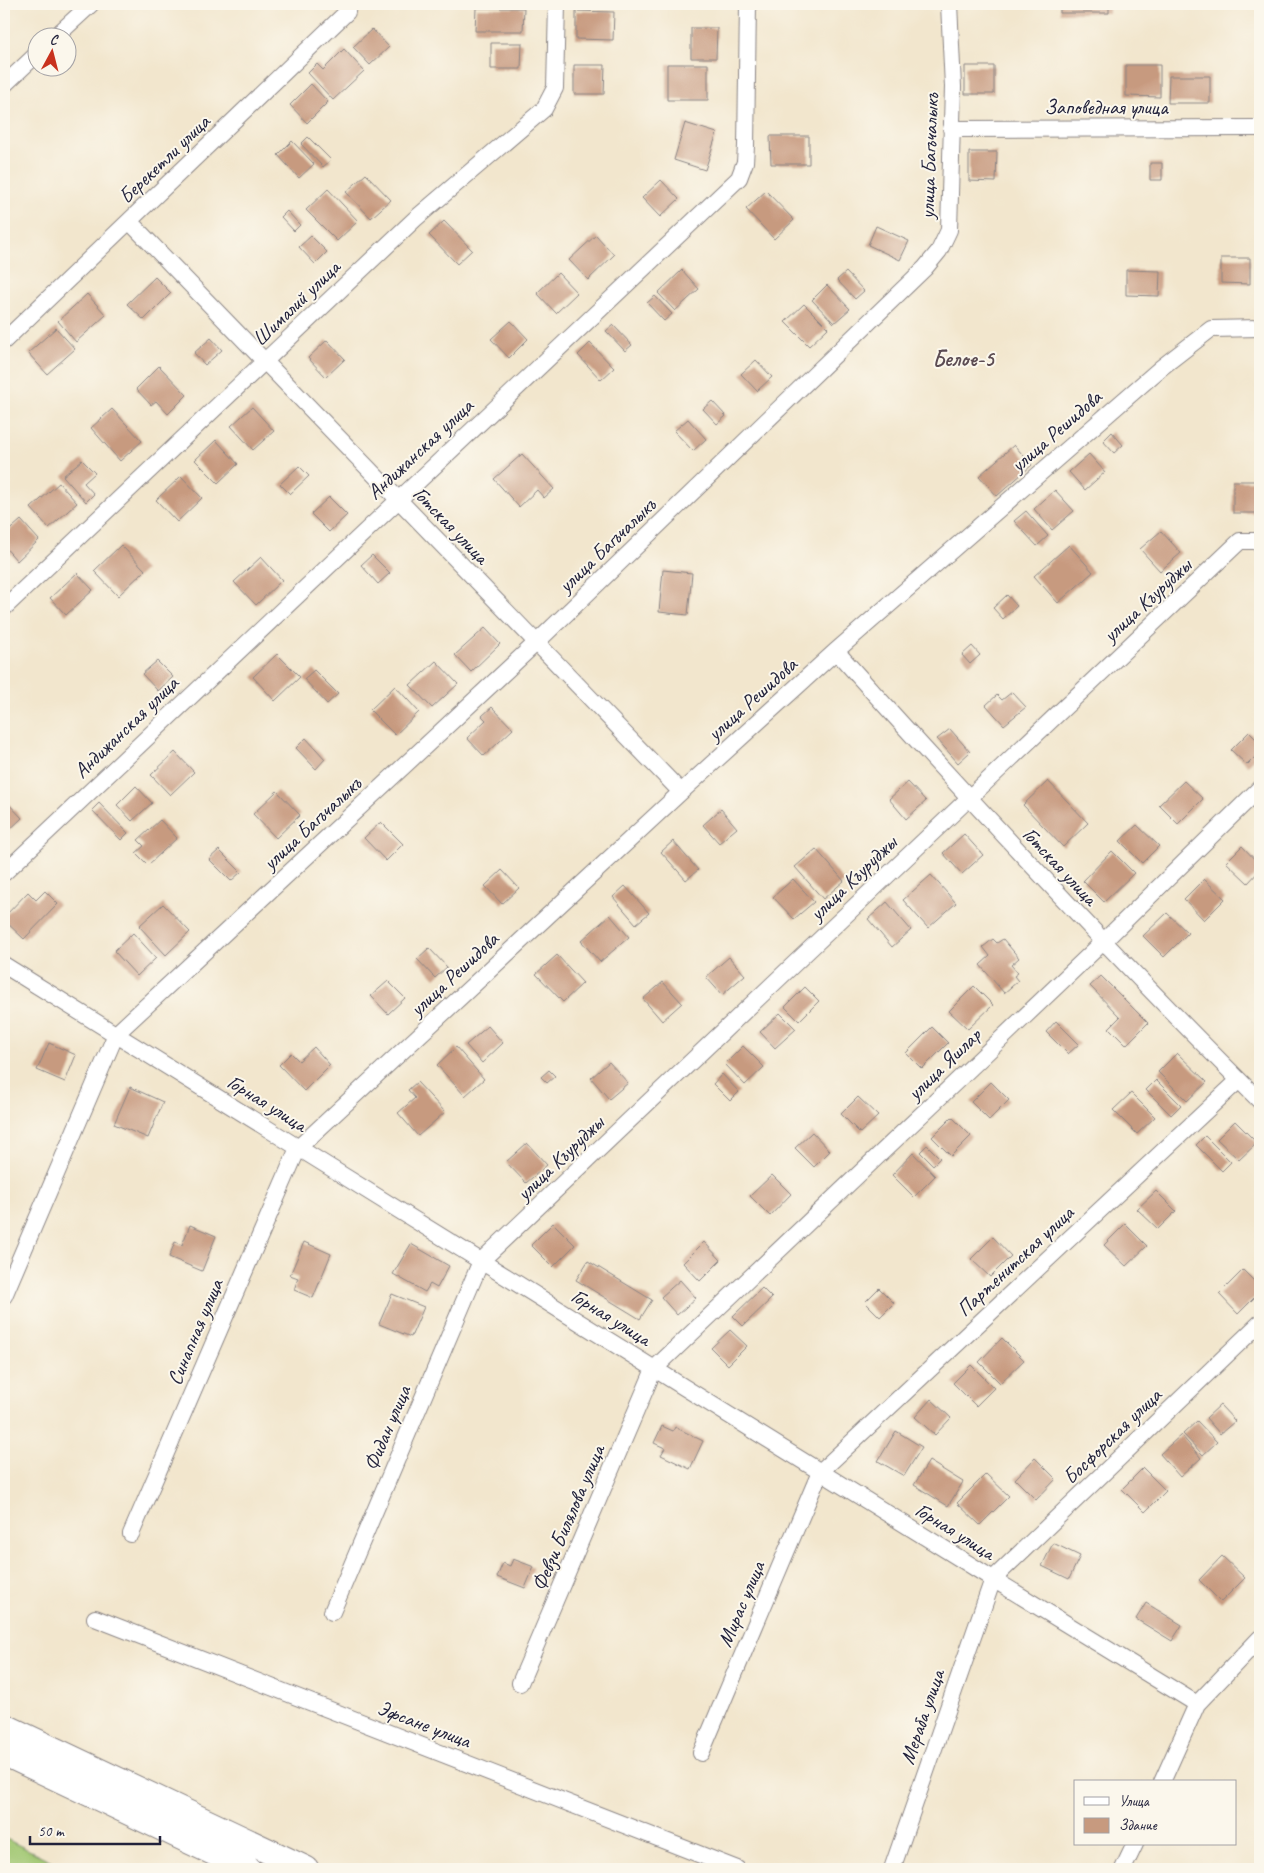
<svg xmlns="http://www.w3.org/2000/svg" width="1264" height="1873" font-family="Caveat,sans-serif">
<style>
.green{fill:#a2c873;stroke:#627557}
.building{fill:#c79a7f}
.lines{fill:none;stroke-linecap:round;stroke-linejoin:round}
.street-casing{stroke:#8a8484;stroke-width:18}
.primary-casing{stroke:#8a8484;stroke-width:27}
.street{stroke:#fff;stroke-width:16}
.primary{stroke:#fff;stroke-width:25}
.labels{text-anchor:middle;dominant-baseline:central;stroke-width:4;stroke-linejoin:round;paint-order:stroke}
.street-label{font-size:21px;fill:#22223b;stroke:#fbf7ec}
.neighbourhood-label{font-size:22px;font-weight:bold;fill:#5c4c53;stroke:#fbf7ec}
</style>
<rect width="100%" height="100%" fill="#fbf7ec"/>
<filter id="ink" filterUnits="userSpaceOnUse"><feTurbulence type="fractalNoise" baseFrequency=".02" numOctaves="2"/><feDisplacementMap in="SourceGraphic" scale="10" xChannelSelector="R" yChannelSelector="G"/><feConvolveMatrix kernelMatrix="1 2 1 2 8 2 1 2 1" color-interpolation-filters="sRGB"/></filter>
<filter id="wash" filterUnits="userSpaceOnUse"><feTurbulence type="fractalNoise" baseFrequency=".0096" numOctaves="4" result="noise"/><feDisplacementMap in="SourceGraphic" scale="20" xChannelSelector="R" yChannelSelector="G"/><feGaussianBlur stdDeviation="1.12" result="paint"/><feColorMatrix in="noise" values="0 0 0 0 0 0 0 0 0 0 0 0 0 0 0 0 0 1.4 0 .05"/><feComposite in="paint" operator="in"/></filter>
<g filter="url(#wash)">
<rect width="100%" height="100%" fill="#f2e6cd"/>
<path class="green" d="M4 1838 68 1869H4Z"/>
<g id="blocks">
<path class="building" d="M820 4H839V7L820 6Z
M1060 4H1109V13H1060Z
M476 8H524L523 31H475Z
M576 11 614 12 613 40 576 39Z
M691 28H717L716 58H691Z
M372 29 389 47 370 65 353 47Z
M491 43H522L521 69H491Z
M344 49 364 71 333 100 308 73 317 64 323 70Z
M667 64H708V100H667Z
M574 65H605L604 94H574Z
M1126 65H1160V97L1126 96Z
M965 66H994V94H965Z
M1169 76H1210V103H1168Z
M311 84 328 102 307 123 290 105Z
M685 123 717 133 705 170 674 160Z
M770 136H809V164H771Z
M308 137 331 160 323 167 301 144Z
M292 141 314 164 299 178 278 155Z
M969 152H997L996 182 969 181Z
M1150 163H1162V180H1150Z
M366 174 391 200 371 218 346 192Z
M661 180 679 199 660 217 642 198Z
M328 189 358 221 337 241 306 210Z
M766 191 794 220 774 239 746 209Z
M287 211 300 225 294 231 281 217Z
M444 221 472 250 457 264 429 235Z
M876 226 909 241 900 260 868 245Z
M596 235 614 255 588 280 569 260Z
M311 236 327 252 315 264 299 247Z
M1221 258H1250V284L1221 283Z
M682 270 699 289 675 311 658 293Z
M1126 270 1160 271 1159 296 1126 295Z
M846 272 864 291 855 299 837 280Z
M558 273 577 293 556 313 537 293Z
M155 277 171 293 144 320 127 304Z
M827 285 850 309 834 323 812 300Z
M87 294 106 315 76 342 58 321Z
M655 296 672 314 664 321 647 303Z
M804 304 828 328 809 346 785 322Z
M511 321 528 339 509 358 491 339Z
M613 325 632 345 625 351 606 331Z
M56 328 75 349 47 374 28 353Z
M211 338 222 350 205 365 194 353Z
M327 340 345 359 326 377 308 358Z
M590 343 614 368 601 380 578 355Z
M756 360 772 377 757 391 741 374Z
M159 366 187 395 168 414 156 401 151 405 136 389Z
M712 401 726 416 717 424 703 409Z
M252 407 274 431 253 450 231 426Z
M112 409 142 441 120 461 91 428Z
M688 419 706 439 693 451 674 431Z
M1112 432 1123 445 1114 453 1103 441Z
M216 440 238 464 218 483 195 460Z
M1014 445 1032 465 997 496 979 476Z
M522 454 554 489 544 498 537 490 519 507 494 479Z
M1089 454 1105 472 1085 490 1069 472Z
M82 460 95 473 84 483 94 494 86 502 63 476Z
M299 466 309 476 290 494 280 484Z
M181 476 202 498 177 522 156 500Z
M1233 481H1260V513H1233Z
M59 483 77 503 49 528 31 508Z
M1055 490 1074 511 1052 530 1034 509Z
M329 497 347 515 329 532 311 514Z
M1026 511 1048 536 1037 546 1014 521Z
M21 520 39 540 17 561 4 546V535Z
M1161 531 1181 553 1160 571 1140 549Z
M121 545 145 570 118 596 94 571Z
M1069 545 1093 572 1058 603 1034 576Z
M372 555 390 573 378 584 361 565Z
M261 557 282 580 256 605 234 582Z
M663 570 692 573 688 615 659 612Z
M77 573 93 590 66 615 50 598Z
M1007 595 1017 606 1003 619 993 608Z
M485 628 500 644 471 672 455 655Z
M972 646 980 655 970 664 962 655Z
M277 654 300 677 275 701 253 677Z
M157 661 173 677 158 691 142 674Z
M436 661 458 684 432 708 410 685Z
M314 670 338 694 327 704 304 679Z
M395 686 419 712 395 735 370 710Z
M1012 692 1026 707 1004 725 986 705 997 695 1002 700Z
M492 707 513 729 484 756 467 738 486 720 482 716Z
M950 729 970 752 958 763 937 739Z
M1249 732 1260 743V752L1247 765 1231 750Z
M306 738 325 759 316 769 296 748Z
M175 752 194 772 170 795 151 775Z
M1048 781 1088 823 1063 847 1023 805Z
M1184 781 1203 799 1178 824 1159 805Z
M908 782 926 801 906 819 889 799Z
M136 786 152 803 132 821 117 805Z
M277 791 300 815 276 838 253 814Z
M4 799 22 818 4 835Z
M99 803 128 833 121 840 92 810Z
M721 809 737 828 719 843 703 825Z
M160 820 177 838 148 865 136 853 144 846 138 840Z
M381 822 403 844 386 861 364 838Z
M1137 825 1159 846 1142 863 1120 841Z
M964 834 983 855 962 874 943 853Z
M673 841 698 870 686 880 661 852Z
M1242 846 1260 865V870L1248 883 1226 862Z
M816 849 844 881 823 899 795 867Z
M219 850 241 872 231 881 209 859Z
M1112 851 1134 873 1104 902 1083 881Z
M502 870 519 888 502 904 485 886Z
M931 875 956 903 928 928 903 900Z
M793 879 814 902 794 919 773 897Z
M1204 879 1225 899 1204 920 1184 899Z
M625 886 649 913 636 924 613 897Z
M45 891 58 904 24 939 4 920V917L28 892 36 900Z
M887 902 911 930 892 947 868 919Z
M163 904 190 932 166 955 139 926Z
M1167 913 1188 933 1164 957 1143 936Z
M610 915 629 937 600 962 581 941Z
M133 933 156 958 137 976 114 951Z
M993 939 997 943 1003 939 1019 958 1011 965 1018 973 1014 976 1018 981 1004 993 980 965 990 956 983 947Z
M429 948 447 967 435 978 417 959Z
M557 955 583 983 563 1002 536 974Z
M729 957 745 975 722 995 706 977Z
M1101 976 1148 1023 1126 1045 1109 1028 1120 1017 1090 986Z
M388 981 405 998 388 1014 371 996Z
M663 982 682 1003 662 1021 643 999Z
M974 986 993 1005 968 1029 949 1011Z
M805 987 819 1001 799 1021 785 1007Z
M780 1013 796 1029 775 1048 760 1032Z
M1056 1021 1079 1044 1068 1054 1046 1032Z
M488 1026 503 1043 482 1063 466 1045Z
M932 1027 948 1043 922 1069 906 1053Z
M49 1043 76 1055 65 1082 37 1070Z
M743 1046 764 1067 745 1085 725 1064Z
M314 1047 330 1065 304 1091 279 1065 291 1053 299 1061Z
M456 1047 484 1079 465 1096 437 1065Z
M1177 1053 1207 1082 1187 1101 1158 1072Z
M609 1062 628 1083 609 1099 591 1078Z
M549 1070 555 1076 547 1083 541 1077Z
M722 1074 739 1092 730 1101 713 1084Z
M1156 1080 1181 1105 1171 1115 1146 1090Z
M417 1082 445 1112 418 1136 398 1113 415 1098 408 1090Z
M991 1082 1009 1100 989 1120 971 1102Z
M130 1087 163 1102 148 1138 114 1124Z
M1131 1093 1155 1117 1137 1134 1113 1110Z
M858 1097 878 1116 860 1133 841 1114Z
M952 1117 971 1136 951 1156 932 1137Z
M1235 1121 1257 1143 1239 1160 1217 1139Z
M812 1132 830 1151 814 1167 795 1148Z
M1205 1136 1231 1162 1222 1171 1196 1145Z
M527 1143 547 1165 526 1183 506 1162Z
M927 1145 940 1158 933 1165 920 1152Z
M913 1153 935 1176 914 1197 892 1175Z
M772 1175 791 1194 770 1216 750 1196Z
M1156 1191 1176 1211 1158 1229 1137 1209Z
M553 1223 575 1245 553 1267 531 1245Z
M1125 1224 1147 1246 1126 1266 1104 1245Z
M190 1225 216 1236 202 1271 169 1257 175 1242 182 1245Z
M993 1237 1011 1256 990 1277 971 1259Z
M304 1242 331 1254 313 1298 294 1290 298 1278 290 1275Z
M704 1242 721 1260 700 1281 683 1263Z
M411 1244 449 1266 437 1288 430 1284 425 1292 393 1274Z
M588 1261 652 1300 640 1319 576 1280Z
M1243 1270 1260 1287V1292L1238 1314 1219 1294Z
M680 1280 696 1298 677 1315 661 1297Z
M762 1288 772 1298 743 1326 733 1316Z
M879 1288 894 1303 880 1317 865 1302Z
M392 1294 424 1307 411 1337 379 1324Z
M730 1330 747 1346 728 1365 711 1348Z
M1002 1338 1024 1360 1000 1383 979 1362Z
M971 1365 994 1388 976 1406 953 1383Z
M931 1399 951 1418 935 1435 915 1417Z
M1220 1405 1235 1421 1220 1434 1206 1418Z
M1197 1421 1217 1442 1203 1455 1183 1434Z
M662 1426 673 1431 675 1427 703 1441 690 1469 661 1455 665 1448 654 1443Z
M896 1431 922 1447 904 1476 878 1461Z
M1181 1435 1201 1458 1180 1477 1160 1454Z
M1035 1458 1056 1479 1036 1500 1015 1479Z
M929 1461 963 1482 948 1506 914 1485Z
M1143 1468 1166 1491 1145 1512 1122 1489Z
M986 1474 1009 1496 980 1525 957 1503Z
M1053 1543 1080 1556 1069 1579 1042 1566Z
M1222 1556 1245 1578 1221 1602 1199 1580Z
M513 1559 534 1567 525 1588 497 1577 503 1563 510 1566Z
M1146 1603 1182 1625 1172 1641 1136 1619Z"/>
</g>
</g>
<g filter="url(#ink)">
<use href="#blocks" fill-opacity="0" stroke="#8a8484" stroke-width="1"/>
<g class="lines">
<defs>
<path id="street" d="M54 38 91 4
M4 85 38 53
M951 129 1260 128
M130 222 681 792
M4 341 347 12 348 4
M4 608 415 219 544 109 555 88 557 4
M836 651C974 805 1114 956 1260 1101
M4 873 739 178 745 162 746 146 748 4
M4 965 993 1579 1197 1704
M4 1296 116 1034 536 643 925 268 939 251 949 230 953 87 949 4
M131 1534 298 1148 681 792 836 651 1162 367 1211 329 1260 328
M332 1612 481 1261 1240 541H1260
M95 1618 737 1869
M520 1683 654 1369 1103 942 1260 788
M701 1753 820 1472 1239 1080
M1162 1782 1197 1704 1260 1638
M892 1869 993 1579 1260 1323
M1123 1869 1135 1844"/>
<path id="primary" d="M4 1726 306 1869
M4 1753 248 1869"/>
</defs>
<use href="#street" class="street-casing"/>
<use href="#primary" class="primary-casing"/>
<use href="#street" class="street"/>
<use href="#primary" class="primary"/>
</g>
</g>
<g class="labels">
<g class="street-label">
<text x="1106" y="107">Заповедная улица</text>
<text transform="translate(929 156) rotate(-88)">улица Багъчалыкъ</text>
<text transform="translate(164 159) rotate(-44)">Берекетли улица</text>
<text transform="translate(296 303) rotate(-44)">Шималий улица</text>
<text transform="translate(1056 431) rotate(-41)">улица Решидова</text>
<text transform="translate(420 449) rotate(-43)">Андижанская улица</text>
<text transform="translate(451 525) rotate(46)">Готская улица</text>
<text transform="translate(607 545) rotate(-44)">улица Багъчалыкъ</text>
<text transform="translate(1147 600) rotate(-43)">улица Къуруджы</text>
<text transform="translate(752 699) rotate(-42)">улица Решидова</text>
<text transform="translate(126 727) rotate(-44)">Андижанская улица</text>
<text transform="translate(312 823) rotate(-43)">улица Багъчалыкъ</text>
<text transform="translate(1060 866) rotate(47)">Готская улица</text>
<text transform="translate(853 878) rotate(-44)">улица Къуруджы</text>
<text transform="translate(454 974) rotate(-43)">улица Решидова</text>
<text transform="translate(944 1064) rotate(-44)">улица Яшлар</text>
<text transform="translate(267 1103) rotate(32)">Горная улица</text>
<text transform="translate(560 1158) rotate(-44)">улица Къуруджы</text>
<text transform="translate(1015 1261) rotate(-43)">Партенитская улица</text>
<text transform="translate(611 1317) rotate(32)">Горная улица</text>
<text transform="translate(195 1332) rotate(-67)">Синапная улица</text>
<text transform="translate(387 1428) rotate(-67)">Фидан улица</text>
<text transform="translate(1112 1436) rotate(-44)">Босфорская улица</text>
<text transform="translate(568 1518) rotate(-67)">Февзи Билялова улица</text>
<text transform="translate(955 1531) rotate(32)">Горная улица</text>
<text transform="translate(741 1604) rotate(-67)">Мирас улица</text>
<text transform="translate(922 1717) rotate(-71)">Мераба улица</text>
<text transform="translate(424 1724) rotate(21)">Эфсане улица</text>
</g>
<g class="neighbourhood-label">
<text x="963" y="359">Белое-5</text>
</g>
</g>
<rect width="1264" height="1873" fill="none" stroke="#fbf7ec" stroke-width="20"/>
<rect x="1074" y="1780" width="162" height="65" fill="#fbf7ec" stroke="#a4a2a5"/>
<rect x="1084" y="1797" width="25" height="8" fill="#ffffff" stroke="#a4a2a5"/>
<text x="1119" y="1806" font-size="15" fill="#22223b">Улица</text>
<rect x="1084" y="1818" width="25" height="15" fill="#c79a7f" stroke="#a4a2a5"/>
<text x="1119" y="1830" font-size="15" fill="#22223b">Здание</text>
<g transform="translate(52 52) rotate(7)"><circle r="24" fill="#fbf7ec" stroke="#a4a2a5"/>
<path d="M0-4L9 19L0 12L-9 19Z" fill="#c8321e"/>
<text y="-8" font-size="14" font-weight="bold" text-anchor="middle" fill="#22223b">С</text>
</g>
<path d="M30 1836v8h130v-8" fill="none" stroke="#22223b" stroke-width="2.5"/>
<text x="38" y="1836" font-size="15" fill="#22223b" stroke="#fbf7ec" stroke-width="4" paint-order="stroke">50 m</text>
</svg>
